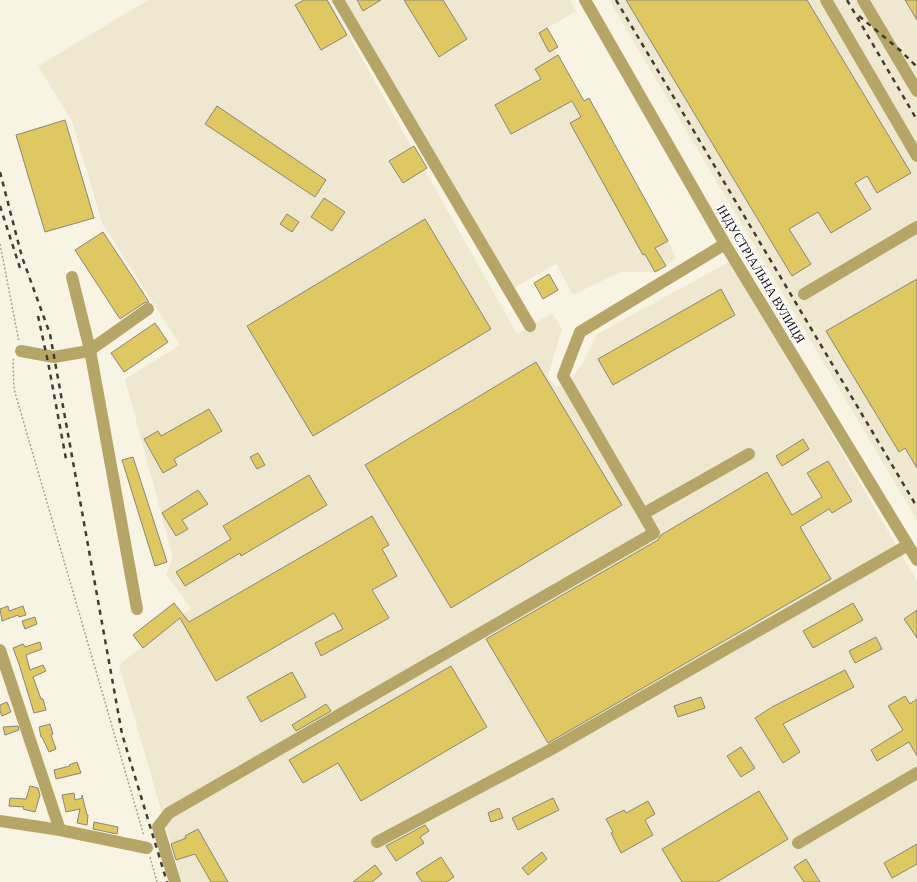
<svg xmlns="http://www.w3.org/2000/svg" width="917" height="882" font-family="'Crimson Pro',serif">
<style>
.built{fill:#eee8d0}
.building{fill:#dfc761;stroke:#8a8677}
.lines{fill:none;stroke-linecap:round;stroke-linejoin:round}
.path{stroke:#a6a296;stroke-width:1.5;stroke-dasharray:2 2;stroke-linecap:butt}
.minor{stroke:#b5a668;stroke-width:12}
.rail{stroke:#3f3c34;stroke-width:2.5;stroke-dasharray:5 5;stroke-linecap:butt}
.labels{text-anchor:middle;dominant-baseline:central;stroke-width:3.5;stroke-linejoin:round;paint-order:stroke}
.street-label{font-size:13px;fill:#17150f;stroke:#fff}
</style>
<rect width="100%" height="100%" fill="#f8f4e3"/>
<path class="built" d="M148 0H329L517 334 552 313 562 329 548 376 556 387 567 383 582 364 597 334 731 261 917 581V882H182L119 665 191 608 166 574 173 558 125 379 180 345 102 223 72 121 38 66Z
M345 0H570L576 11 548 28 558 47 554 49 584 101 589 98 668 241 676 259 655 272H620L573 295 556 264 514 288 415 123Z
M609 0H917V520Z"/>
<path class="building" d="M304 0H327L347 35 321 50 295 5Z
M357 0H381L363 11Z
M404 0H443L467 39 439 57Z
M626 0H807L911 173 877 193 867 176 855 183 871 209 831 233 818 212 789 229 811 264 792 276Z
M905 0H917V20Z
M547 28 558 47 549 52 539 33Z
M558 55 584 101 589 98 668 241 655 248 666 266 655 272 645 254 643 255 570 123 581 117 572 101 511 134 495 105 541 79 535 69Z
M217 106 326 180 315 197 205 124Z
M65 120 94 218 45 232 16 135Z
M414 146 427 168 403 183 389 161Z
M324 198 345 212 332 231 311 217Z
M287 214 299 222 292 232 280 224Z
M425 219 491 329 313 436 247 326Z
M103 232 149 302 144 303 120 319 75 250Z
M549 274 558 290 543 299 534 283Z
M917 279V468L905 448 899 452 826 331Z
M721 289 735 315 613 385 598 359Z
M155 323 168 342 124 372 111 353Z
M536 362 622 505 451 608 365 465Z
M209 409 222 431 174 459 177 465 163 473 144 439 158 431 161 436Z
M803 439 809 449 782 466 776 456Z
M258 453 265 465 257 469 250 457Z
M133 457 167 562 155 566 122 460Z
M828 461 852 501 832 513 829 509 800 527 831 579 548 743 486 639 658 540 661 535 767 472 792 515 822 497 807 473Z
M309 475 327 505 241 556 240 553 185 586 176 572 231 539 223 526Z
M198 490 208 504 182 520 188 529 176 536 162 513Z
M372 516 389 545 382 549 397 576 372 590 389 618 321 656 315 643 343 629 334 613 216 681 180 618 143 648 133 635 174 603 189 622Z
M853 603 863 620 813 648 803 631Z
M8 606 9 611 23 606 26 615 19 617 18 615 2 621 0 609Z
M917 610V638L904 619Z
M35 617 37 624 25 629 22 621Z
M876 637 882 649 855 663 849 651Z
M40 642 42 649 26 655 30 670 43 665 46 671 33 677 41 699H43L46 710 34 713 19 664 13 648 23 644 25 647Z
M451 666 487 727 361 801 338 763 303 783 289 760Z
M845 670 854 687 783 724 800 752 783 763 755 718 772 707Z
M292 672 306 697 261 722 247 697Z
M905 696 910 704 917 699V756L909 742 877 761 871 750 903 730 888 706Z
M701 697 705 708 678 717 674 706Z
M7 702 11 712 2 716 0 711V705Z
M326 704 331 711 296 731 292 725Z
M50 724 53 734 51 735 56 749 49 752 42 737H41L39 727Z
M18 726 19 730 5 735 3 727Z
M741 747 755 768 741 777 727 756Z
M77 762 81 773 56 779 54 770 70 766 69 765Z
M30 786 38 788 40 795 35 812 23 809 24 807 9 806 10 798 26 799Z
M759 791 788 839 717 882H682L662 849Z
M74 793 75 800 82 798V795L87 815H88L87 825 77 823 80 809 66 812 62 795Z
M553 798 559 810 518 830 512 818Z
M648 801 655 814 645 820 653 835 621 853 611 833 613 832 606 819 624 810 626 813Z
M499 808 503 818 491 822 488 813Z
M94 822 118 827 117 834 93 829Z
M425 825 429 831 420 837 424 843 396 861 386 846Z
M198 829 228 882H211L195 854 176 860 171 844 186 838 185 836Z
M917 844V864L892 878 884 863Z
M542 852 547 859 528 875 522 868Z
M441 857 454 877 446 882H422L416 873Z
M806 859 820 882H804L794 867Z
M375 865 382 874 372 882H353Z"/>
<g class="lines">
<path class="path" d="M0 244 19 342
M14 359 13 360 14 389 144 836
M150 857 157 882"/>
<path class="minor" d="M338 0 530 326
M585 0 725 244 917 560
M826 0 917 156
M863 0 917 91
M72 277 90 350 148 309
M804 294 917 227
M21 351 54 357 83 352 90 350 137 609
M643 514 563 376 580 332 725 244
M0 650 60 830
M0 821 60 830 147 848
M377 842 550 750 908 545
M798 843 917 773
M175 882 158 827 169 813 654 533 643 514 749 454"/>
<path class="rail" d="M616 0 917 507
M847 0 917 120
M859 16 901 51 917 67
M0 172 22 257 50 334 122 734 167 882
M0 206 21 271
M38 316 48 362 66 459"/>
</g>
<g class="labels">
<g class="street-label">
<text transform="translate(761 274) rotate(59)">ІНДУСТРІАЛЬНА ВУЛИЦЯ</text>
</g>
</g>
</svg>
